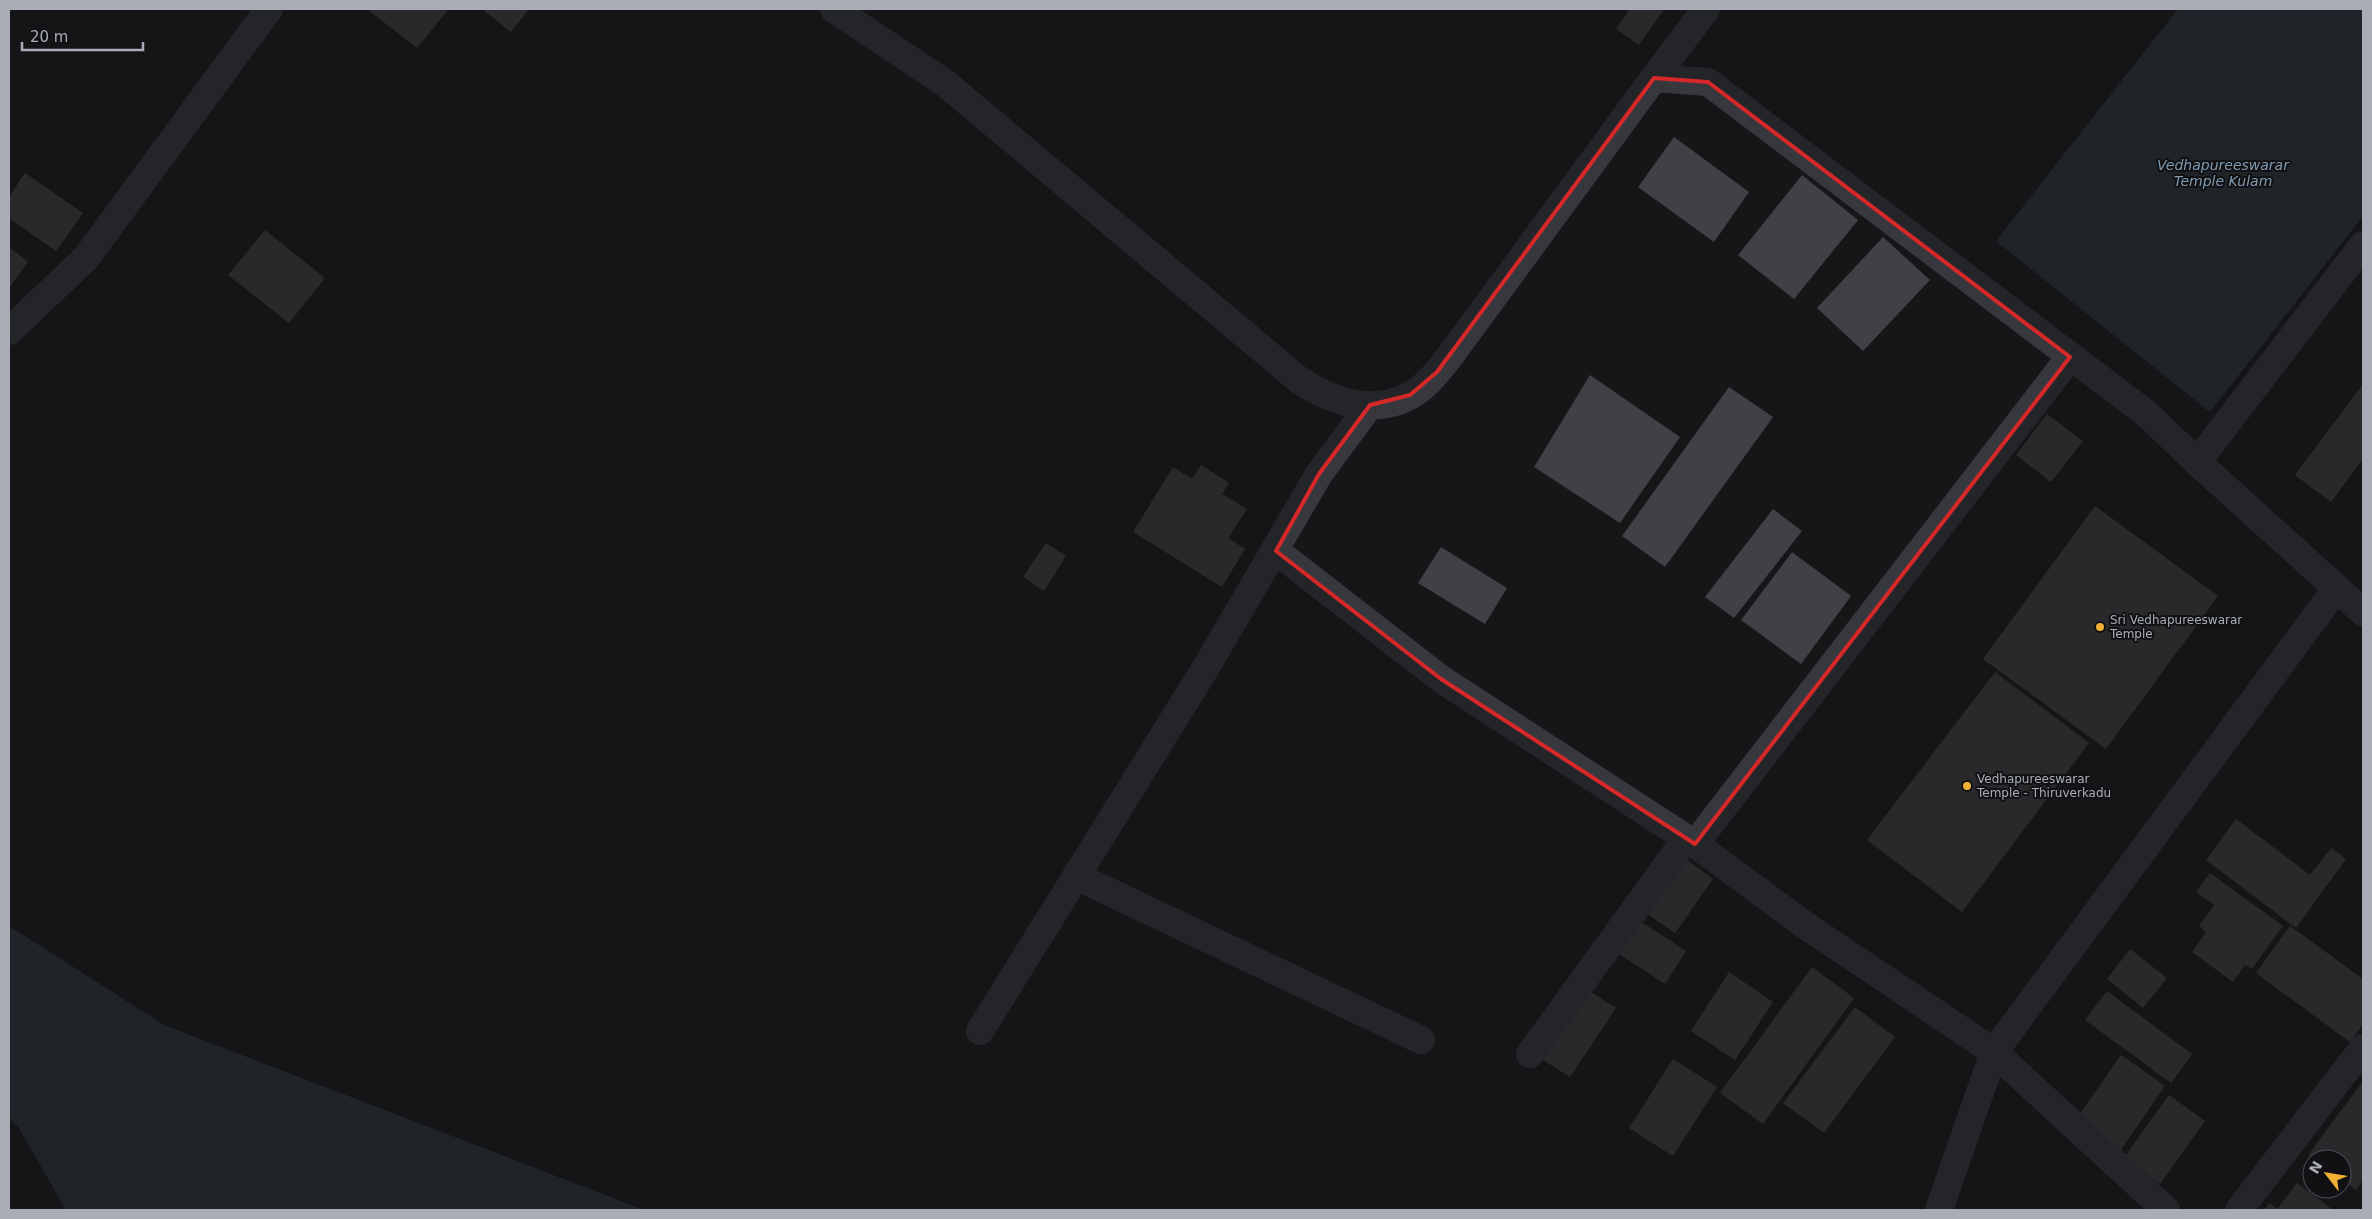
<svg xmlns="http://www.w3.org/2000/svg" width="2372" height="1219" font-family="'DejaVu Sans',sans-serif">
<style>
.water{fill:#2c353c}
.building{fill:#404145}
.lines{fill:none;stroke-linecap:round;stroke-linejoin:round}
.street{stroke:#37383d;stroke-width:28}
.marked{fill:none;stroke:#d62828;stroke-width:4;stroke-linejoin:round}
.poi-dot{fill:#f2b134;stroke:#111113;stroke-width:2}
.labels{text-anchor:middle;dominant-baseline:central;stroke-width:4;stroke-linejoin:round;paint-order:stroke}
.poi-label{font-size:12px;fill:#a8adb8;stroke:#111113;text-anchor:start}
.water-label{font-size:14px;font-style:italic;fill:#7f9bb3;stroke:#111113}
</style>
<rect width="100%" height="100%" fill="#161618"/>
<path class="water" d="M2178 9H2363V216L2210 412 1996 241Z
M9 926 164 1025 644 1210H66L19 1128 9 1118Z"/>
<path class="building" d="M367 9H444L447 11 417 48Z
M482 9H529L511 32Z
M1630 9H1664L1639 45 1616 29Z
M1674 137 1749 192 1714 242 1638 187Z
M25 173 83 213 56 251 9 218V197Z
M1802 175 1858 220 1794 299 1738 255Z
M265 230 325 278 289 323 228 275Z
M1883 237 1930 280 1863 351 1817 308Z
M9 247 28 262 9 288Z
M1590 375 1680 437 1620 523 1534 467Z
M2363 384V459L2331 502 2295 475Z
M1729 387 1773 417 1665 567 1622 536Z
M2047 414 2083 441 2051 482 2016 455Z
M1201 465 1229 483 1222 494 1247 509 1228 538 1245 549 1222 587 1133 532 1173 467 1192 479Z
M2095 506 2218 596 2106 749 1983 659Z
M1773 509 1802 531 1734 618 1705 597Z
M1046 543 1066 556 1044 591 1023 577Z
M1441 547 1507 588 1485 624 1418 583Z
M1792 552 1851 596 1801 664 1741 620Z
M1995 672 2089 743 1962 912 1867 840Z
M2236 819 2310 875 2331 848 2346 859 2296 928 2206 860Z
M1682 856 1713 879 1675 933 1643 911Z
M2210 873 2283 926 2252 969 2245 965 2233 982 2192 952 2206 932 2199 926 2214 905 2196 892Z
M1634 917 1686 951 1665 984 1613 950Z
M2290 926 2363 979V1024L2350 1042 2256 973Z
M2130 949 2167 978 2143 1008 2107 979Z
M1812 967 1854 998 1763 1124 1720 1093Z
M1729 972 1773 1002 1735 1060 1691 1031Z
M1586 989 1616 1008 1570 1077 1540 1058Z
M2107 991 2192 1054 2171 1083 2085 1020Z
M1855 1007 1895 1037 1824 1133 1783 1103Z
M2121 1055 2165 1086 2118 1154 2074 1122Z
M1673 1059 1717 1087 1673 1156 1629 1128Z
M2363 1081V1180L2356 1190 2342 1180V1159H2314L2308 1155Z
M2169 1095 2205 1121 2160 1184 2124 1158Z
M2297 1183 2333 1210H2264L2270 1203 2277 1209Z"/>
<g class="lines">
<path class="street" d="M834 9 945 83 1299 380C1335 404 1382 418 1420 389 1433 379 1443 365 1453 352L1654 78 1708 82 2147 414 2197 462 2363 245
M1654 78 1706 9
M9 331 86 258 269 9
M2197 462 2363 612
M1276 551 1441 679 1695 844 2070 357
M1695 844 1805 925 1994 1052 2166 1210
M1076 876 1421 1040
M980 1031 1205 669 1319 474 1370 405
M1530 1054 1686 839
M1939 1210 1994 1052 2336 589
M2239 1210 2363 1048"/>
</g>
<path d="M0 0H2372V1219H0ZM1654 78 1708 82 2070 357 1695 844 1441 679 1276 551 1319 474 1370 405 1410 395 1437 372Z" fill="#161618" fill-opacity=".55" fill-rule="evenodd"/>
<path class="marked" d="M1654 78 1708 82 2070 357 1695 844 1441 679 1276 551 1319 474 1370 405 1410 395 1437 372Z"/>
<g class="poi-dot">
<circle cx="2100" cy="627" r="5"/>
<circle cx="1967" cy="786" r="5"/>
</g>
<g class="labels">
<g class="poi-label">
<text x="2110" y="620">Sri Vedhapureeswarar<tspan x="2110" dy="14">Temple</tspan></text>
<text x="1977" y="779">Vedhapureeswarar<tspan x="1977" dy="14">Temple - Thiruverkadu</tspan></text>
</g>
<g class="water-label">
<text x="2223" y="165">Vedhapureeswarar<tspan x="2223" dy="16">Temple Kulam</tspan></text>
</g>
</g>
<rect width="2372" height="1219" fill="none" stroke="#a8adb8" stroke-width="20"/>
<g transform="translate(2327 1174) rotate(301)"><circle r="24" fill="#111113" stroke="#4d4f55"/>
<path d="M0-4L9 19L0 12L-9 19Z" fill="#f2b134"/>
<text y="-8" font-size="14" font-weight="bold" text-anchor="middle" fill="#a8adb8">N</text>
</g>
<path d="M22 42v8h121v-8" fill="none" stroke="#a8adb8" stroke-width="2.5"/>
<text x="30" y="42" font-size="15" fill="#a8adb8" stroke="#111113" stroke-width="4" paint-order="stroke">20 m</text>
</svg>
